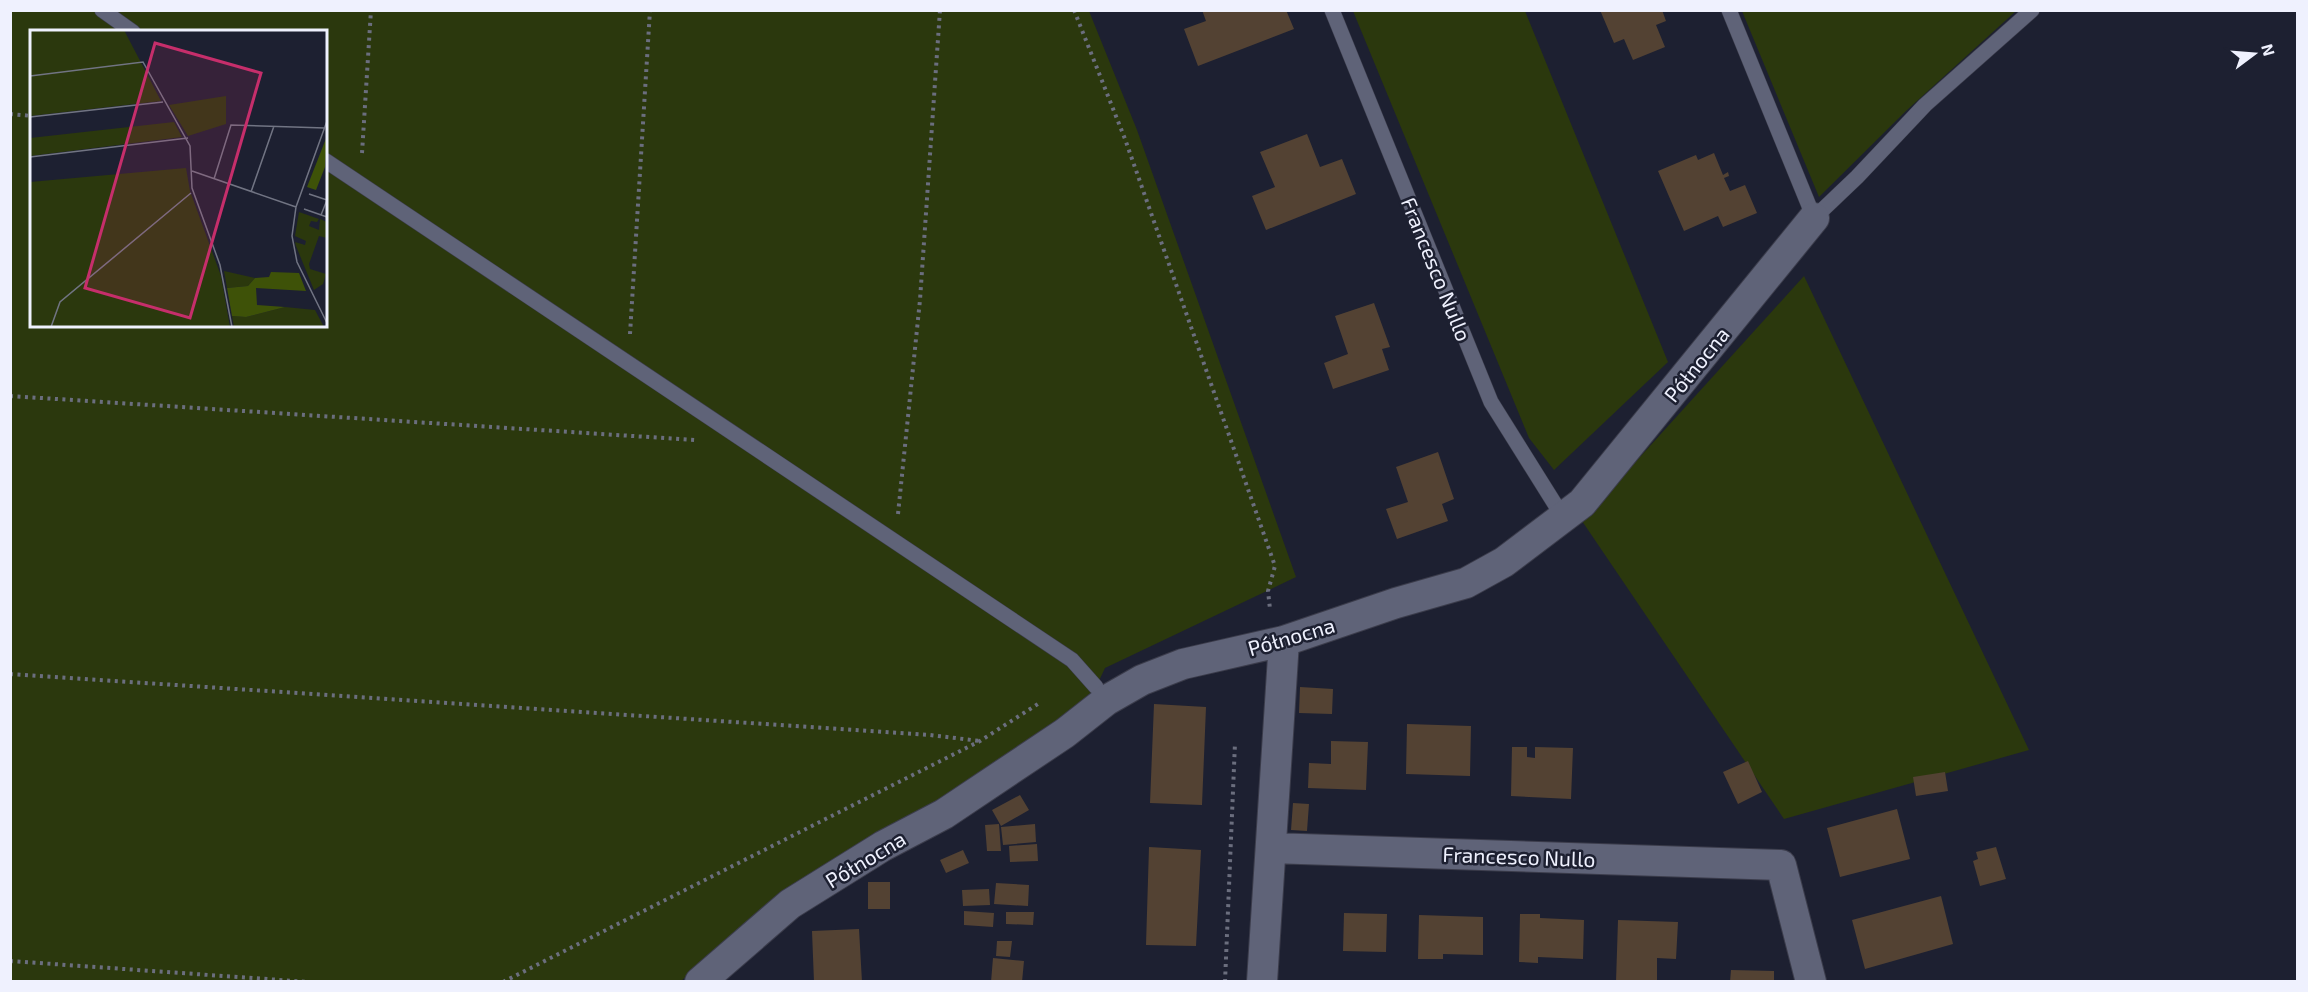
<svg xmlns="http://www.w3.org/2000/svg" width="2308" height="992" font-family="'Exo 2',sans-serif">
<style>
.green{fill:#2b380d;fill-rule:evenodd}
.building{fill:#534233}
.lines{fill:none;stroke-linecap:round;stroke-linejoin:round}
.lane-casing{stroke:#3b3c4b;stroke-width:16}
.street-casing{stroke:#3b3c4b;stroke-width:32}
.path{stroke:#6b6e7e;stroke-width:4;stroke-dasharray:3 4.5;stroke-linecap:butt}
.lane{stroke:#5f6378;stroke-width:15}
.street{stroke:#5f6378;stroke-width:30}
.labels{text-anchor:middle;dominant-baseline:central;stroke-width:5;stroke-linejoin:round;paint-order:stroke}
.street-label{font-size:21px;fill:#eff1fe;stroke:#1d2031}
.inset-road{fill:none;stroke:#717483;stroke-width:1.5}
.view{fill:#c62e6b;fill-opacity:0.15;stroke:#c62e6b;stroke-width:3}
.inset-edge{fill:none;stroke:#eff1fe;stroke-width:3}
</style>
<rect width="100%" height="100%" fill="#1d2031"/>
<path class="green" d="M10 11H1089L1137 130 1296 577 1105 668 1096 687 1076 709 943 801 780 893 681 981H11ZM32 32H326V326H32Z
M1353 11H1525L1668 362 1554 470 1529 438Z
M1742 11H2016L1907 110 1819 197Z
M1804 276 2029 750 1784 819 1582 521Z"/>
<path class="building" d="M1202 10H1286L1294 29 1198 66 1184 29 1206 21Z
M1600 10H1662L1666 21 1656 25 1665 47 1633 60 1624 39 1614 43Z
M1307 134 1320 167 1342 159 1356 194 1266 230 1252 196 1275 187 1260 152Z
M1714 153 1723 175 1728 172 1729 176 1724 178 1730 191 1745 185 1757 213 1723 227 1718 216 1684 231 1658 171 1696 155 1698 160Z
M1374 303 1390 347 1382 349 1389 370 1333 389 1324 363 1348 354 1335 316Z
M1438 452 1454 499 1442 504 1448 521 1397 539 1386 509 1408 502 1396 467Z
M1300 687 1333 689 1332 714 1299 713Z
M1154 704 1206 707 1202 805 1150 803Z
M1407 724 1471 726 1470 776 1406 774Z
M1331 741 1368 742 1366 790 1308 788 1309 763 1331 764Z
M1512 747H1527V757L1535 758V747L1573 748 1571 799 1511 796Z
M1748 761 1762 792 1738 804 1723 772Z
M1945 772 1948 791 1916 796 1913 777Z
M1020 795 1029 810 1001 826 992 810Z
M1293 803 1309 804 1307 831 1291 830Z
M1897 809 1910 859 1840 877 1827 828Z
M999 824 1001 851H987L985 825Z
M1035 824 1036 842 1003 845 1001 827Z
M1037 844 1038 861 1010 862 1009 846Z
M1149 847 1201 850 1196 946 1146 945Z
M1996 847 2006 879 1980 886 1973 861 1978 859 1976 852Z
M963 850 969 863 946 873 940 860Z
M868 882H890V909H868Z
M996 883 1029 885 1028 906 994 904Z
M989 889 990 905 963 906 962 890Z
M1941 896 1953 944 1865 969 1852 920Z
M964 911 994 913 993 927 964 925Z
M1006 912H1034L1033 925 1006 924Z
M1344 913 1387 914 1386 952 1343 951Z
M1520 914H1540V918L1584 920 1583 959 1538 957V963L1519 962Z
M1419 915 1483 917V955L1443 954V959H1418Z
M1618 920 1678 922 1676 959 1657 958V982H1616Z
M859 929 862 982H814L812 931Z
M997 941H1012L1010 957 996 956Z
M993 958 1024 961 1022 982H991Z
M1731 970 1774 971V982H1730Z"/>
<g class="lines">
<defs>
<path id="lane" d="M102 10 133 32
M1332 10 1491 402 1563 517
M1729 10 1814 218 1857 177 1925 105 2032 10
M326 161 1072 660 1096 687"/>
<path id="street" d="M1271 848 1781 865 1811 982
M700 982 790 904 883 846 944 814 1065 733 1107 700 1142 680 1183 664 1284 641 1396 603 1466 583 1504 562 1582 503 1814 218
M1262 982 1284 641"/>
</defs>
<use href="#lane" class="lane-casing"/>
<use href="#street" class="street-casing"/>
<path class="path" d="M1074 10 1125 139 1275 566 1268 591 1270 609
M10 114 32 116
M362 153 371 10
M630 334 650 10
M10 396 695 440
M898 514 920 300 940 10
M10 674 930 735 980 741
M10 961 309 982
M503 982 980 741 1041 702
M1225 982 1235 743"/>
<use href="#lane" class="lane"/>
<use href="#street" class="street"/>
</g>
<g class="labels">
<g class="street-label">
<text transform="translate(1437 269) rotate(68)">Francesco Nullo</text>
<text transform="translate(1696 364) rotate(-51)">Północna</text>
<text transform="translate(1291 636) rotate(-16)">Północna</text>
<text transform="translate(1519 856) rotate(2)">Francesco Nullo</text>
<text transform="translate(865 859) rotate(-31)">Północna</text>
</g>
</g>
<g transform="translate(30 30)">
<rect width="297" height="297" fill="#1d2031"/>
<path d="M0 0H94L131 71 0 86ZM196 66V94L158 106 139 75ZM144 92 152 107 0 126V108ZM156 138 160 161 191 246 200 297H0V152ZM269 182 289 189 287 192 281 191 279 196 289 200 290 189 297 192V208L289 206 279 234 280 239 296 244 293 254 284 260 266 216 265 212 275 215 276 211 265 206ZM194 241 225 248 218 256 197 258ZM255 277 285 280 294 297H204L202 286 216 287Z" fill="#2b380d"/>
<path d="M297 106 295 137 286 160 277 157ZM241 242 269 243 276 261 226 258 227 275 255 277 216 287 202 286 197 258 218 256 225 248 239 247Z" fill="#3e5208"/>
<path class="inset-road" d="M0 46 113 32 160 116 162 158 190 235 202 297M0 87 133 72M297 91 266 177 262 206 267 232 297 293M0 127 158 108M162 141 266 177M184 149 201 95 295 98M221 162 244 96M279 164 297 170 291 185M274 179 297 187M21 297 30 272 161 163"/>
<path class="view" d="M125 13 231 43 160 288 55 258Z"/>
<rect width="297" height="297" class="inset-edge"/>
</g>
<rect width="2308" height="992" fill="none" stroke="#eff1fe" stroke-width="24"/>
<g transform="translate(2254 54) rotate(74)" stroke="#1d2031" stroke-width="4.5" paint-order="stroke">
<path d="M0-4.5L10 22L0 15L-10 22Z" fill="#eff1fe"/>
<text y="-9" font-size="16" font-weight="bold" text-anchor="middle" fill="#eff1fe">N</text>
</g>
</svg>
